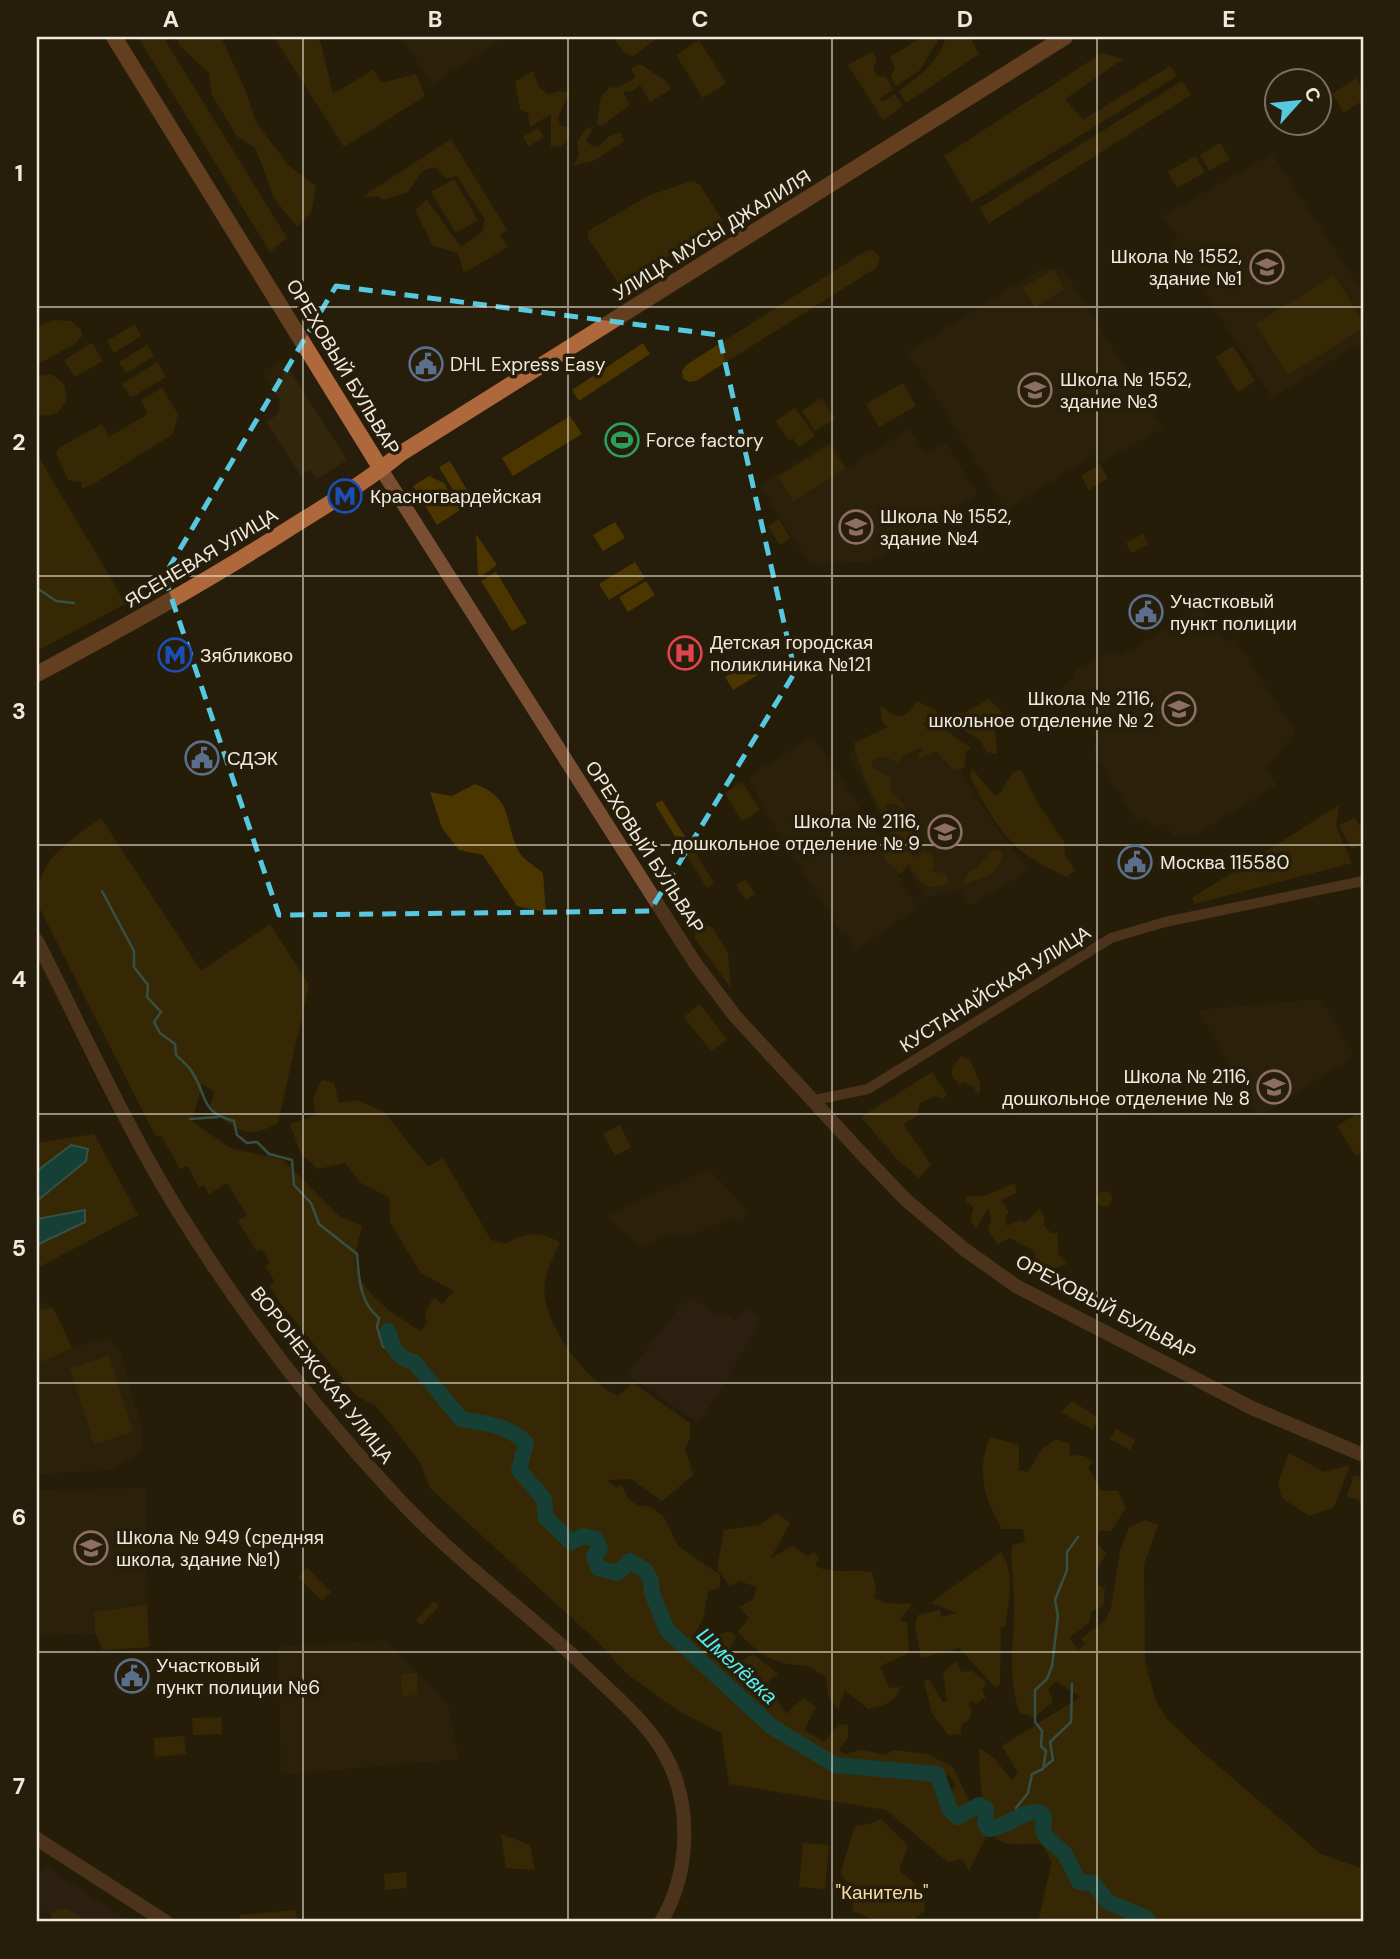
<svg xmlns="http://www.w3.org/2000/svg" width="1400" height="1959" font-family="'DM Sans',sans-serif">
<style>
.built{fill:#32260c}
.industrial{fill:#322218}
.green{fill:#4c3600;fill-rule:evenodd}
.water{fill:#04686c;stroke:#4b8f8e;stroke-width:2}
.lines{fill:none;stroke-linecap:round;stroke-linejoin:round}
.stream{stroke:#4b8f8e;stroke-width:2.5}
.river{stroke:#04686c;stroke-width:16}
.minor{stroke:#7a4e33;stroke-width:10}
.tertiary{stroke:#7a4e33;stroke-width:14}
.secondary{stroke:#ae683b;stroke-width:16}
.marked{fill:none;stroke:#56c9e0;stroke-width:5;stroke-dasharray:14 9;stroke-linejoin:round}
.grid{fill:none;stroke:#f0eade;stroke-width:2;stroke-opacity:0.55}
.labels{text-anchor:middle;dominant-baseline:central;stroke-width:7;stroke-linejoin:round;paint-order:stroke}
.street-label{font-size:19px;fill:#f0eade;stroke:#261d0a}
.poi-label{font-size:19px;fill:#f0eade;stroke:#261d0a;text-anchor:start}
.park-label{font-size:19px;fill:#f8dba4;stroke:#261d0a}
.water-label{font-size:21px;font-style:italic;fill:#52eff7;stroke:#261d0a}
.neatline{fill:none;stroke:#f0eade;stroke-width:2.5}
.grid-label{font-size:23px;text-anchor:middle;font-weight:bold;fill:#f0eade}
</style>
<rect width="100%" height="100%" fill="#261d0a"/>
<path class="built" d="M401 37H506L432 84Z
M1272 154 1363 292V341L1272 398 1172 242 1178 238 1163 216Z
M1042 268 1063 269 1163 428 1100 463 1095 454 1006 510 908 352Z
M283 359 347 460 316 480 310 470 301 476 266 422 278 414 280 400 262 372Z
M909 429 926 454 946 443 978 494 873 561 811 565 760 486 832 440 847 468Z
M1201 607 1226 642 1235 638 1295 732 1266 769 1277 785 1195 835H1174L1163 823 1152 828 1145 818 1137 822 1093 752 1094 744 1099 742 1062 686 1073 678 1076 670 1110 651 1121 656Z
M940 731 973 793 1028 871 970 906 960 890 924 898 848 754 882 736Z
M813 736 901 870 897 873 917 908 856 950 848 935 844 937 766 813 748 777Z
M1321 999 1354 1056 1259 1117 1198 1010Z
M709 1169 750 1213 739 1223 733 1217 689 1236 671 1232 641 1247 606 1216Z
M37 1300 53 1307 72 1348 107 1338 119 1348 143 1432V1445L139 1453 113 1470 37 1474Z
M145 1488 149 1647 103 1650 95 1633 37 1636V1490Z
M386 1640 448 1704 459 1759 281 1775 278 1647Z"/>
<path class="industrial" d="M692 1298 718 1315 725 1313 735 1321 747 1308 761 1317 729 1377 698 1423 627 1374 680 1307Z
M45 1866 130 1922H58L37 1907V1880Z"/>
<path class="green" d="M138 37H163L287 238 270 252Z
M176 37H221L246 92 255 121 288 165 316 186 311 213 297 227 274 198 256 149 237 136 212 95 209 73 181 47Z
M274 37H317L321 44 333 94 373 70 382 83 416 74 425 96 344 147Z
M618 37H655L656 39 633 56 626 54 615 40Z
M922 37H940L919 71 896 86 891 76 895 68 890 57Z
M946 37H970L979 54 906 103 899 91C919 77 939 61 946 37Z
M699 40 726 83 703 98 676 55Z
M872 52 877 58 873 69 878 76 886 77 893 90 879 99 882 102 895 94 903 106 883 120 848 65Z
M1102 53 1123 59 1065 99 1083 120 1170 66 1177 76 972 202 944 156Z
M640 64 666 81 671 89 650 102 640 85 633 91 623 92 630 105 602 126 597 124 601 97 610 87 617 88 636 78 631 69Z
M533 71 539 87 548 95 560 91 570 93 558 117 560 125 570 128 568 139 561 146 551 147V114L530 127 528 113 520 109 515 82Z
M1356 78 1363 90V100L1344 113 1332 94Z
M1182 81 1191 95 989 223 980 208Z
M594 127 586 140 590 145 599 147 608 137 620 132 624 141 593 161 573 165 579 155 577 142 587 128Z
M538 128 544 137 529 146 523 137Z
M451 139 507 230 500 235 508 247 464 273 458 253 433 246 415 210 427 200 461 247 482 232 485 220 457 176 446 178 435 167 422 171 408 192 383 200 379 196 362 197Z
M1220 143 1230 159 1209 171 1200 155Z
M1195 156 1205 172 1177 188 1168 172Z
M454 179 478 220 456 233 431 192Z
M691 181 699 184 723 221 621 287 588 238V231L648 196Z
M873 250 880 258 876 268 696 381 689 382 683 378 682 371 686 365 866 251Z
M1053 270 1064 289 1035 307 1023 288Z
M1334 275 1363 322V328L1288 375 1256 324Z
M52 320 71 321 81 330 82 336 76 343 37 365V327Z
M135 324 141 336 114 353 107 341Z
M92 343 103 361 75 377 64 360Z
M643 343 650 354 579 401 572 390Z
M147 345 154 356 126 373 119 362Z
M1233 346 1255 381 1238 392 1216 357Z
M157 362 166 377 134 396H130L122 384Z
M51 374 64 384 67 400 57 413 46 416 37 414V376Z
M903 383 916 406 879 427 866 404Z
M162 388 178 414 173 434 90 486 82 488 81 482 68 480 56 453 59 448 102 424 109 437 148 414 141 400Z
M822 398 835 419 815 431 802 411Z
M795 408 815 436 799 447 793 438 789 441 776 421Z
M570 416 582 434 513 476 502 458Z
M830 445 845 469 793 501 778 477Z
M37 453C65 504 97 552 125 604L37 651Z
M450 461 471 497 461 503 439 467Z
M1100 464 1108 478 1089 490 1081 476Z
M429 476 444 483 460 510 437 525 413 486Z
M779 519 790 538 780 545 768 526Z
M615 522 625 538 603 551 593 535Z
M476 534 497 565 480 577 478 574Z
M1143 534 1148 544 1132 553 1126 543Z
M635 562 645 578 609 600 599 584Z
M496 572 527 623 512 631 481 581Z
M646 581 655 595 628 612 619 597Z
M753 660 761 673 733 690 725 677Z
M989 699 1003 713 995 727 997 754 986 752 981 741 948 720 955 713H964Z
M917 701 937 711 938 715 922 725H944L947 731 971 748 965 754V767L954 770 936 751 919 759V754L924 749 921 747 904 755 899 763 884 756 871 761 874 769 891 778C887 795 894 793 904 805V809L893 803 885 805 895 826 909 824 916 832 904 843 907 851 916 858 924 851 932 855 935 864 932 872 945 873 950 882C927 895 919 881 909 863L901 874C885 863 872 847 892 831 877 803 860 775 854 743L888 727 882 721 880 706C899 716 899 725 917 701Z
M972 769 995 796 1001 792 1013 772 1021 770 1037 802 1064 842 1065 855 1075 870 1067 877C1056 871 1043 866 1033 859 1004 842 985 806 970 777Z
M742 782 760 810 742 821 725 793Z
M475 784C513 798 504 820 518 850 522 859 535 866 543 873L546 912 517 906 483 855 459 850 442 828 430 792 452 796Z
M606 799 617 803 630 823 623 827Z
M662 800 714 883 707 888 655 804Z
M1339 805 1336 826 1352 863 1194 904 1192 898Z
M1355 817 1363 832V842L1352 849 1339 826Z
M101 818 201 971 270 924 309 985 278 1123C246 1141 236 1129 209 1109L215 1092 202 1084 192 1121 230 1148 283 1160 339 1216 362 1226C360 1236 355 1249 355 1259 356 1292 396 1316 421 1331L427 1323 425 1313 434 1297 442 1304 454 1291 421 1273 390 1222 389 1197 361 1183 345 1163 318 1169 301 1154 290 1124 316 1115 313 1098 322 1080 334 1083 339 1103 357 1100 384 1112 428 1167 443 1158 491 1240 506 1244C526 1231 539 1232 560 1242 552 1259 542 1279 545 1299 550 1331 588 1383 618 1396L633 1383 690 1423V1438L685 1449 693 1475 662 1501 631 1479 607 1480 616 1488 622 1485 628 1499 637 1505 651 1507 664 1517 678 1546 720 1575V1587L708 1592 703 1619 693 1637 699 1643 729 1631 736 1637 724 1660 736 1664 753 1654 778 1674 767 1683 786 1714 803 1698 816 1707 804 1730 824 1742 839 1724 848 1725V1737L839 1750 845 1754 861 1750 886 1755 893 1750 927 1754 953 1767 986 1837 969 1871 963 1859 948 1862 886 1810 729 1784 721 1733 679 1711 627 1674 598 1642 430 1488 420 1462 376 1406 357 1396 280 1303 270 1286 275 1282 265 1266 270 1263 262 1249 257 1252 238 1221 247 1215 227 1183 209 1194 204 1185 199 1188 188 1166 180 1169 161 1135 156 1137 37 903C37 858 68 843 101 818ZM948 1773 956 1786 947 1796 937 1792Z
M993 849 1003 852C996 879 988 875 965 884L963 881 971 870 976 869Z
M745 879 755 894 746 900 736 885Z
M704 925 712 927 728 953 731 988 695 939V931Z
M700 1004 727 1039 711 1051 684 1017Z
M961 1056 970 1060 980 1083V1092L977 1094 974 1087 964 1082 959 1084 952 1076V1067Z
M932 1072 947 1095 943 1099 934 1096 920 1103 917 1116 903 1124 931 1165 919 1178 897 1159 861 1117Z
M1357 1114 1363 1125V1151L1356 1156 1337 1126Z
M620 1125 631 1147 615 1156 603 1134Z
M94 1134 138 1215 37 1268V1245L85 1222 84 1211 37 1219V1201L86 1161 71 1145 37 1171V1143Z
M1015 1183 1016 1193 1001 1200 1009 1212 1005 1217 1007 1226 1020 1220 1026 1222 1039 1209 1045 1218 1043 1224 1051 1233H1058V1254L1068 1264 1049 1270 1038 1267 1034 1251 1010 1238 998 1244 988 1230 991 1221 989 1207 976 1228 970 1221 974 1207 966 1201 967 1196H984Z
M1096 1199a8 8 0 1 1 16 0a8 8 0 1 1-16 0Z
M53 1307 72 1348 42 1362 37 1347V1311Z
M109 1356 133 1432 94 1444 70 1368Z
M1072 1401 1098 1418 1093 1430 1061 1412Z
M1116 1429 1135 1440 1130 1450 1110 1439Z
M990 1437 1019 1445V1470L1028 1472 1042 1449 1056 1439 1070 1444 1069 1455 1085 1456 1093 1462 1088 1467 1101 1491H1118L1126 1508 1111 1531H1099L1097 1543 1106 1554 1097 1569V1584L1105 1589 1103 1607 1092 1611 1089 1623 1069 1638 1079 1650 1085 1643 1081 1639 1105 1621 1111 1608 1120 1551 1129 1528 1145 1520 1158 1525 1144 1564 1145 1661 1155 1699 1166 1718 1202 1752 1321 1854 1363 1869V1922H1038L1052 1862 1042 1844C1030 1843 1013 1846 1003 1842 979 1834 980 1769 979 1748L994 1758 1012 1780 1018 1773 1002 1746 1080 1697 1056 1681 1048 1689 1053 1702 1034 1717 1020 1713C1006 1677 1015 1638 1014 1599 1014 1581 1010 1563 1012 1545L1025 1542 1023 1529H1002C984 1497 976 1472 990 1437Z
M1289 1453 1324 1472 1350 1465 1334 1507 1309 1516 1282 1498 1278 1483Z
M1354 1475 1363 1478V1502L1347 1496Z
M777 1513 790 1523 771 1558 793 1546 807 1556 814 1552 819 1558 815 1566C834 1575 851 1569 872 1572L876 1588 874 1598 884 1603 912 1604 899 1620 907 1622 909 1653 880 1666 889 1688 901 1687C894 1703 885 1705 868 1709L845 1690 838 1709 828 1696 826 1677C802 1661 808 1668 784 1663 764 1658 752 1647 738 1632L749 1618 739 1607 754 1599 757 1587 739 1581 730 1586 717 1569 724 1530 760 1525Z
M1001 1552C1016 1574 1008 1602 1005 1627H1001L1000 1685 995 1687 959 1648 921 1658 915 1625 918 1615 940 1610 941 1617 957 1613 931 1603Z
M307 1568 331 1592 322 1601 298 1577Z
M434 1601 439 1606 421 1625 416 1620Z
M147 1605 149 1647 103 1650 95 1633 94 1612Z
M956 1661 961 1672 972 1671 986 1682 982 1691 986 1697 976 1704 971 1700 968 1704 972 1711 970 1719 961 1725V1734L948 1735 932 1713 924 1681 929 1679 943 1703 947 1701 943 1673Z
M417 1673 418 1695 402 1696 401 1674Z
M221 1717 222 1734 193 1735 192 1718Z
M184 1736 186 1754 155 1757 154 1738Z
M881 1819 908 1846 899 1870 924 1893 925 1910 911 1922H879L853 1911 852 1885 843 1878 841 1871 855 1826 869 1824Z
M501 1834 530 1845 535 1870 506 1868Z
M803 1843 829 1845 825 1889 799 1887Z
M406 1872 407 1888 385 1890 384 1874Z
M66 1908 87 1922H51L52 1912Z
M296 1910 297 1922H240V1915Z"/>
<path class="water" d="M71 1145 88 1149 86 1161 37 1201V1171Z
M85 1210V1222L37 1245V1219Z"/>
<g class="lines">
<path class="stream" d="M37 588 56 601 74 603
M102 891 134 951V967L148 985 147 997 161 1012 154 1022 160 1033 175 1044 176 1055C181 1060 189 1066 192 1072 208 1096 199 1112 234 1121L237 1135 247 1143 257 1142 269 1154 292 1160 294 1185 311 1203 319 1224 357 1254C359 1277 359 1302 379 1318L377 1327 383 1347H392
M190 1119 218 1117
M1043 1768 1053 1760 1050 1742 1071 1722 1072 1684
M1019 1815 1016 1808 1028 1793 1032 1774 1043 1769 1046 1751 1041 1746 1042 1731 1035 1722V1690L1047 1679 1052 1666 1058 1616 1055 1600 1067 1570V1552L1078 1537"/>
<path class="river" d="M388 1331C392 1347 397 1358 414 1362L461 1419C487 1424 507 1424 526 1443L519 1470 544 1499 546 1518 571 1542 584 1536 596 1539 600 1549 594 1556 598 1568 617 1573 630 1561 645 1570 651 1581 652 1593 667 1630 772 1727 835 1765 937 1774 950 1810 958 1817 979 1805 986 1809 985 1824 989 1829C1009 1827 1019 1811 1039 1812L1044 1816 1043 1831 1047 1838 1065 1854 1079 1882 1093 1883 1108 1902 1144 1917 1149 1922"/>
<path class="minor" d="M815 1100 868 1089 1111 938 1165 922 1363 881"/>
<path class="tertiary" d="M381 469 695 963 735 1016 862 1154 906 1200 964 1249 1016 1286 1252 1408 1363 1455
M37 941C83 1031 125 1125 178 1211 240 1311 312 1406 392 1492 455 1561 532 1615 599 1680 622 1702 648 1725 664 1753 693 1804 690 1873 661 1922
M37 1839 166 1922"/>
<path class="secondary" d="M114 37 381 469
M37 674C123 628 208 581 290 528 328 504 366 482 400 454L1065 37"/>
</g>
<path d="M0 0H1400V1959H0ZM336 286 719 335 795 672 650 911 279 915 164 576Z" fill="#261d0a" fill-opacity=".55" fill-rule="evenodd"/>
<path class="marked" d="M336 286 719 335 795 672 650 911 279 915 164 576Z"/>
<path class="grid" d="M303 37V1922M568 37V1922M832 37V1922M1097 37V1922M37 307H1363M37 576H1363M37 845H1363M37 1114H1363M37 1383H1363M37 1652H1363"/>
<defs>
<symbol id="school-ring" viewBox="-11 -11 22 22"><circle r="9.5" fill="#261d0a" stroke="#8d6e63" stroke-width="1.5"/><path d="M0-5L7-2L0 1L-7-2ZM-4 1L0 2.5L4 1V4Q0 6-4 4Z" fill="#8d6e63"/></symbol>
<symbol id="civic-ring" viewBox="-11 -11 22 22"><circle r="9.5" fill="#261d0a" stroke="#5c6f8a" stroke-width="1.5"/><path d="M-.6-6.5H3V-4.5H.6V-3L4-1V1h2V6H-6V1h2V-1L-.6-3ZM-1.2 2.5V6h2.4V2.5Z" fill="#5c6f8a"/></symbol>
<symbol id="stadium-ring" viewBox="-11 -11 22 22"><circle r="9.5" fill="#261d0a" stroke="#2e9e5b" stroke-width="1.5"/><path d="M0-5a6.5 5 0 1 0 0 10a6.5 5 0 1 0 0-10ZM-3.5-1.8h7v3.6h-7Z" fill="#2e9e5b"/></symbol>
<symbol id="metro-ring" viewBox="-11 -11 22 22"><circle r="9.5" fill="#261d0a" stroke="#1a4fb4" stroke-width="1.5"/><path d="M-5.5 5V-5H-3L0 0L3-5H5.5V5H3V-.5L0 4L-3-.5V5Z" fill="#1a4fb4"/></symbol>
<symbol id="hospital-ring" viewBox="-11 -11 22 22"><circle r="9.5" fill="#261d0a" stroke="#e0444e" stroke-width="1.5"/><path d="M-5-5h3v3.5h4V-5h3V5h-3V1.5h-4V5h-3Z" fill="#e0444e"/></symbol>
</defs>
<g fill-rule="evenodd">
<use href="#school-ring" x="1248" y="248" width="38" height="38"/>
<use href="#civic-ring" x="407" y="345" width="38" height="38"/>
<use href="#school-ring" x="1016" y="371" width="38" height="38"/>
<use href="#stadium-ring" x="603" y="421" width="38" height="38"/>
<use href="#metro-ring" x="326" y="477" width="38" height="38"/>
<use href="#school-ring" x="837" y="508" width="38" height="38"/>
<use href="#civic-ring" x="1127" y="593" width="38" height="38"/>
<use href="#hospital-ring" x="666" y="634" width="38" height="38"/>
<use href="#metro-ring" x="156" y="636" width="38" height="38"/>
<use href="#school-ring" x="1160" y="690" width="38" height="38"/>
<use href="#civic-ring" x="183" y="739" width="38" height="38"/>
<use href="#school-ring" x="926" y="813" width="38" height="38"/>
<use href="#civic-ring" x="1116" y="843" width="38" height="38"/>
<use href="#school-ring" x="1255" y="1068" width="38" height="38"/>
<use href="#school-ring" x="72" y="1529" width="38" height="38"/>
<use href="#civic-ring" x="113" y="1657" width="38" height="38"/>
</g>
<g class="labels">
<g class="street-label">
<text transform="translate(712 235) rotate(-32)">УЛИЦА МУСЫ ДЖАЛИЛЯ</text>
<text transform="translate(343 367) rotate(59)">ОРЕХОВЫЙ БУЛЬВАР</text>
<text transform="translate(201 558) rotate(-31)">ЯСЕНЕВАЯ УЛИЦА</text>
<text transform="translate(645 847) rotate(57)">ОРЕХОВЫЙ БУЛЬВАР</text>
<text transform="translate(995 989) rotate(-32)">КУСТАНАЙСКАЯ УЛИЦА</text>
<text transform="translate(1106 1307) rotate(28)">ОРЕХОВЫЙ БУЛЬВАР</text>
<text transform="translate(322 1375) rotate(52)">ВОРОНЕЖСКАЯ УЛИЦА</text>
</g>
<g class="poi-label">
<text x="1242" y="256" text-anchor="end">Школа № 1552,<tspan x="1242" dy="22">здание №1</tspan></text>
<text x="450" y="364">DHL Express Easy</text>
<text x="1060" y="379">Школа № 1552,<tspan x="1060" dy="22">здание №3</tspan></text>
<text x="646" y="440">Force factory</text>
<text x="370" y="496">Красногвардейская</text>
<text x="880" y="516">Школа № 1552,<tspan x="880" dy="22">здание №4</tspan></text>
<text x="1170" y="601">Участковый<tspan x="1170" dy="22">пункт полиции</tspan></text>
<text x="710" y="642">Детская городская<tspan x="710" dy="22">поликлиника №121</tspan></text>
<text x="200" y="655">Зябликово</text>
<text x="1154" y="698" text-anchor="end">Школа № 2116,<tspan x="1154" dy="22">школьное отделение № 2</tspan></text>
<text x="227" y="758">СДЭК</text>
<text x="920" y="821" text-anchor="end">Школа № 2116,<tspan x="920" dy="22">дошкольное отделение № 9</tspan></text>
<text x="1160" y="862">Москва 115580</text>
<text x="1250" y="1076" text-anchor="end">Школа № 2116,<tspan x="1250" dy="22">дошкольное отделение № 8</tspan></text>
<text x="116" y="1537">Школа № 949 (средняя<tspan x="116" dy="22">школа, здание №1)</tspan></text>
<text x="156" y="1665">Участковый<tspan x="156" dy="22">пункт полиции №6</tspan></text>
</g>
<g class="park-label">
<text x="882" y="1892">"Канитель"</text>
</g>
<g class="water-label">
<text transform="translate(737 1666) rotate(43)">Шмелёвка</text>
</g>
</g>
<rect width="1400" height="1959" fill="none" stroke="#261d0a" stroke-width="77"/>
<g transform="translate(1298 102) rotate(63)"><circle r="33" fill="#261d0a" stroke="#776f5f" stroke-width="2"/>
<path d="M0-5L12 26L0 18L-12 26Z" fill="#56c9e0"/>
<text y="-10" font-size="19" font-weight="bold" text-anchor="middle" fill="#f0eade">С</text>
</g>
<rect x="38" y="38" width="1324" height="1882" class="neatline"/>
<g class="grid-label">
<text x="171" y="27">A</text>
<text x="435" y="27">B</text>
<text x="700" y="27">C</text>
<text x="965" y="27">D</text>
<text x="1229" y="27">E</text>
<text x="19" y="181">1</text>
<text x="19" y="450">2</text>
<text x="19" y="719">3</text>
<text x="19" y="987">4</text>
<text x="19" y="1256">5</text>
<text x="19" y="1525">6</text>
<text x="19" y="1794">7</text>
</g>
</svg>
